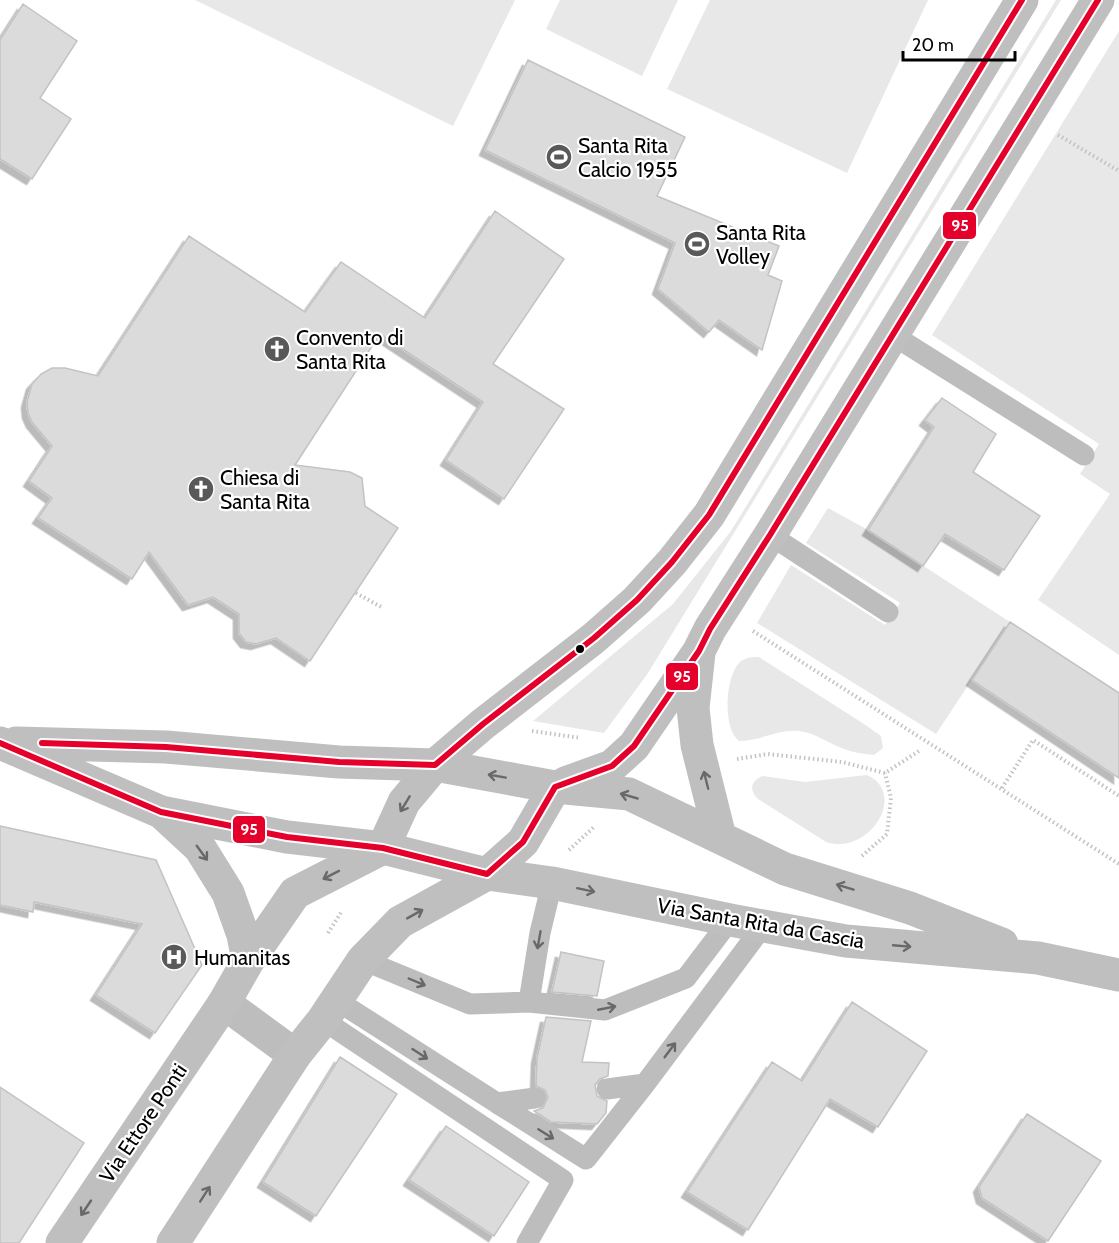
<svg xmlns="http://www.w3.org/2000/svg" width="1119" height="1243" font-family="Cabin,sans-serif">
<style>
.green{fill:#e8e8e8}
.building{fill:#dbdbdb;stroke:#c3c3c3;stroke-width:1.5;filter:url(#shadow)}
.lines{fill:none;stroke-linecap:round;stroke-linejoin:round}
.path{stroke:#c2c2c2;stroke-width:4;stroke-dasharray:1.5 3;stroke-linecap:butt}
.lane{stroke:#bdbdbd;stroke-width:21}
.street{stroke:#bdbdbd;stroke-width:33}
.secondary{stroke:#bfbfbf;stroke-width:33}
.bus-1-casing{stroke:#fff;stroke-width:10}
.bus-1{stroke:#e4002b;stroke-width:6}
.oneway{stroke:#696969}
.oneway2{stroke:#686868}
.bus-dot{fill:#000;stroke:#fff;stroke-width:2}
.labels{text-anchor:middle;dominant-baseline:central;stroke-width:4.5;stroke-linejoin:round;paint-order:stroke}
.poi-label{font-size:21px;fill:#000;stroke:#fff;text-anchor:start}
.street-label{font-size:21px;fill:#000;stroke:#fff}
.line-badge{stroke:#fff;stroke-width:2}
.badge-label{font-size:16px;text-anchor:middle;font-weight:bold;fill:#fff}
</style>
<defs>
<filter id="shadow"><feDropShadow dx="-5.5" dy="5.5" stdDeviation="0" flood-color="#0004"/></filter>
</defs>
<rect width="100%" height="100%" fill="#fff"/>
<path class="green" d="M195 0H515L453 126Z
M560 0H678L642 76 546 29Z
M710 0H928L847 173 667 89Z
M1056 0H1061L648 673 604 733 533 721 673 604 731 531Z
M1119 31V655L1038 600 1110 494 1080 474 1099 444 932 335Z
M828 508 868 530 1010 622 936 734 757 623 791 565 885 625 900 603 806 543Z
M759 657 864 724 881 736 883 748 874 755C865 754 856 753 847 750 831 745 816 733 799 731 779 729 759 741 739 741 722 728 725 675 741 661 747 657 753 657 759 657Z
M867 775C908 793 870 856 826 842L758 799C749 790 750 781 763 776L805 782Z"/>
<path class="building" d="M23 4 77 41 40 98 71 119 32 179 0 159V40Z
M528 60 685 137 657 196 779 246 768 275 782 281 762 350 719 320 709 332 658 289 675 243 485 150Z
M495 211 564 259 493 364 564 409 504 499 446 460 483 402 380 334 295 465 350 472 362 478 365 506 398 528 310 661 276 638 256 644 246 642 239 633V614L213 597 188 605 149 552 132 579 38 518 52 498 29 481 52 446 32 422 28 413 27 402 32 384 41 374 52 368H65L98 376 189 236 305 312 341 262 425 318Z
M942 398 996 434 973 472 1040 516 1004 570 945 534 923 566 868 530 934 427 925 420Z
M1010 622 1119 693V778L972 680Z
M0 826 156 860 202 965 155 1033 96 995 142 924 34 902 33 912 0 905Z
M561 952 604 961 597 996 552 992Z
M852 1002 927 1051 878 1127 830 1099 748 1230 687 1192 772 1062 802 1081Z
M546 1017 591 1021 582 1062 609 1063 608 1076 600 1079 595 1085 597 1096 607 1101 606 1113 597 1124 551 1122 534 1111 543 1108 548 1097 545 1090 536 1086 537 1058Z
M340 1057 397 1094 316 1216 263 1182Z
M0 1087 84 1143 19 1243H0Z
M1027 1114 1101 1161 1048 1241 982 1198 979 1187Z
M446 1126 529 1182 494 1236 409 1180Z"/>
<g class="lines">
<path class="path" d="M1058 135 1119 171
M356 593 383 608
M753 631 1119 864
M532 731 581 738
M737 759 768 754 842 762 885 773 919 751
M1002 788 1033 740 1119 796
M569 850 595 826
M862 856 887 834 891 798 885 773
M328 933 342 911"/>
<path class="lane" d="M891 334 1084 455
M770 535 888 612
M363 960 470 1004 529 1002 605 1010 686 978 730 920
M336 1000 497 1103 535 1098
M529 1002 540 933 552 883
M323 1020 563 1180 527 1243
M607 1089 645 1084 763 926
M497 1103 586 1159 645 1084"/>
<path class="street" d="M224 1003 295 1055"/>
<path class="secondary" d="M699 653 693 708 697 745 720 837
M0 743 161 812 287 837 383 848 487 874 552 883 730 920 846 941 1038 958 1119 975
M16 743 166 747 339 762 435 765 555 787 629 794 785 869 910 908 1002 944
M565 783 612 766 634 746 699 651 710 629 770 535 1098 0
M161 812 200 848 228 893 243 935 248 961
M383 848 404 802 435 765 483 724 594 638 637 600 672 562 709 515 1022 0
M62 1243 224 1003 248 961 295 893 383 848
M173 1243 295 1055 323 1020 363 960 400 922 487 874 523 842 555 787"/>
<defs>
<path id="bus-1" d="M0 743 161 812 287 837 383 848 487 874 523 842 555 787 612 766 634 746 699 651 710 629 770 535 1098 0
M42 743 166 747 339 762 435 765 483 724 594 638 637 600 672 562 709 515 1022 0"/>
</defs>
<use href="#bus-1" class="bus-1-casing"/>
<use href="#bus-1" class="bus-1"/>
</g>
<defs><path id="oneway-shaft" d="M-6 0H5M1.5-3L5.5 0L1.5 3" fill="none" stroke-width="1.6" stroke-linecap="round" stroke-linejoin="round" transform="scale(1.5)"/></defs>
<g class="oneway">
<use href="#oneway-shaft" transform="translate(497 776) rotate(-170)"/>
<use href="#oneway-shaft" transform="translate(706 780) rotate(-104)"/>
<use href="#oneway-shaft" transform="translate(629 796) rotate(-164)"/>
<use href="#oneway-shaft" transform="translate(405 804) rotate(121)"/>
<use href="#oneway-shaft" transform="translate(202 853) rotate(54)"/>
<use href="#oneway-shaft" transform="translate(331 875) rotate(153)"/>
<use href="#oneway-shaft" transform="translate(845 887) rotate(-163)"/>
<use href="#oneway-shaft" transform="translate(586 890) rotate(12)"/>
<use href="#oneway-shaft" transform="translate(415 914) rotate(-29)"/>
<use href="#oneway-shaft" transform="translate(902 946) rotate(5)"/>
<use href="#oneway-shaft" transform="translate(205 1194) rotate(-57)"/>
<use href="#oneway-shaft" transform="translate(86 1208) rotate(124)"/>
</g>
<g class="oneway2">
<use href="#oneway-shaft" transform="translate(539 940) rotate(100)"/>
<use href="#oneway-shaft" transform="translate(417 982) rotate(23)"/>
<use href="#oneway-shaft" transform="translate(607 1008) rotate(-11)"/>
<use href="#oneway-shaft" transform="translate(670 1050) rotate(-53)"/>
<use href="#oneway-shaft" transform="translate(420 1054) rotate(33)"/>
<use href="#oneway-shaft" transform="translate(546 1134) rotate(32)"/>
</g>
<defs>
<symbol id="stadium-disc" viewBox="-11 -11 22 22"><circle r="9.5" fill="#595959" stroke="#fff"/><path d="M0-5a6.5 5 0 1 0 0 10a6.5 5 0 1 0 0-10ZM-3.5-1.8h7v3.6h-7Z" fill="#fff"/></symbol>
<symbol id="church-disc" viewBox="-11 -11 22 22"><circle r="9.5" fill="#595959" stroke="#fff"/><path d="M-1.2-6h2.4v3.5h3.3v2.4h-3.3V6h-2.4V-.1h-3.3v-2.4h3.3Z" fill="#fff"/></symbol>
<symbol id="hospital-disc" viewBox="-11 -11 22 22"><circle r="9.5" fill="#595959" stroke="#fff"/><path d="M-5-5h3v3.5h4V-5h3V5h-3V1.5h-4V5h-3Z" fill="#fff"/></symbol>
</defs>
<g fill-rule="evenodd">
<use href="#stadium-disc" x="544" y="142" width="30" height="30"/>
<use href="#stadium-disc" x="682" y="229" width="30" height="30"/>
<use href="#church-disc" x="262" y="334" width="30" height="30"/>
<use href="#church-disc" x="186" y="474" width="30" height="30"/>
<use href="#hospital-disc" x="159" y="942" width="30" height="30"/>
</g>
<circle class="bus-dot" cx="580" cy="649" r="5"/>
<g class="labels">
<g class="poi-label">
<text x="578" y="145">Santa Rita<tspan x="578" dy="24">Calcio 1955</tspan></text>
<text x="716" y="232">Santa Rita<tspan x="716" dy="24">Volley</tspan></text>
<text x="296" y="337">Convento di<tspan x="296" dy="24">Santa Rita</tspan></text>
<text x="220" y="477">Chiesa di<tspan x="220" dy="24">Santa Rita</tspan></text>
<text x="194" y="957">Humanitas</text>
</g>
<g class="street-label">
<text transform="translate(761 923) rotate(10)">Via Santa Rita da Cascia</text>
<text transform="translate(143 1123) rotate(-56)">Via Ettore Ponti</text>
</g>
</g>
<g class="line-badge">
<rect x="942" y="211" width="35" height="29" rx="6" fill="#e4002b"/>
<rect x="665" y="662" width="34" height="29" rx="6" fill="#e4002b"/>
<rect x="232" y="815" width="34" height="29" rx="6" fill="#e4002b"/>
</g>
<g class="badge-label">
<text x="960" y="231">95</text>
<text x="682" y="682">95</text>
<text x="249" y="835">95</text>
</g>
<path d="M903 51v9h112v-9" fill="none" stroke="#000000" stroke-width="3"/>
<text x="912" y="51" font-size="18" fill="#000000" stroke="#ffffff" stroke-width="4.5" paint-order="stroke">20 m</text>
</svg>
